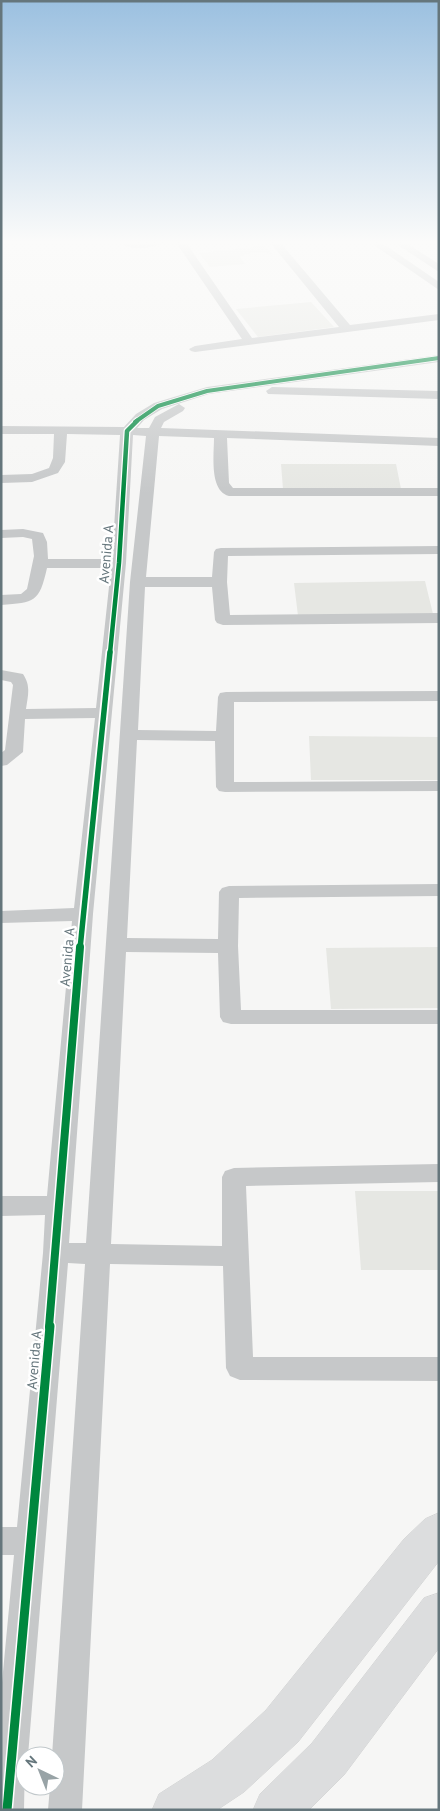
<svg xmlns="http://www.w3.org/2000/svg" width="440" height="1811" font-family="'PT Sans',sans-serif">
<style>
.green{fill:#e6e7e3}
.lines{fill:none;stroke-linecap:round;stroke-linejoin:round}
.secondary-casing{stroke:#d2d3d3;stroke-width:1}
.street{fill:#c6c8c9;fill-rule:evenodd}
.secondary{fill:#dcddde;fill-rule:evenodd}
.cycleway-far4-casing{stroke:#fff;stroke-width:5.5}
.cycleway-far3-casing{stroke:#fff;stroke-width:7}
.cycleway-far2-casing{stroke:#fff;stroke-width:9}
.cycleway-far1-casing{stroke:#fff;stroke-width:11}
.cycleway-casing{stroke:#fff;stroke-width:12}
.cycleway-far4{stroke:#00873e;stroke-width:4}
.cycleway-far3{stroke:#00873e;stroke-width:4.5}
.cycleway-far2{stroke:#00873e;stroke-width:5.5}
.cycleway-far1{stroke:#00873e;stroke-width:8}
.cycleway{stroke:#00873e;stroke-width:9}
.labels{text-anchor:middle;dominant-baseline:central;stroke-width:5;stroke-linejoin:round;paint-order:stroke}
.street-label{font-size:14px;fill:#65767c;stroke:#fff}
</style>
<rect width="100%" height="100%" fill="#f6f6f5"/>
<path class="green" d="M264 246 273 254C260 252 251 251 240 257L245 264 210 267 199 253Z
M311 302 334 327 258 337 236 309Z
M281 464H396L401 489H283Z
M425 581 433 614 298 616 294 583Z
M309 736 439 737V780H311Z
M439 947V1008L331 1009 326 948Z
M355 1191H439V1270H361Z"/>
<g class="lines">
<defs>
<path id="secondary" d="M439 1513V1561L298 1742 244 1792 217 1810H152L159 1794 212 1760 266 1710 404 1539 425 1519Z
M439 1593V1648L344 1775 309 1810H253L260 1794 312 1743 424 1598Z"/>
</defs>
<use href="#secondary" class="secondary-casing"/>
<path class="street" d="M139 241H167C160 247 132 251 125 245L126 243Z
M175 241H185L252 338 339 327 269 241H279L350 325 439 314V320L195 352 191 351 189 349 195 346 242 339Z
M368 241H379L439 282V290Z
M392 241H403L439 264V272Z
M439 355V362L209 394 162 409 144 420 137 428H149L155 417 179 404 185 408 183 411 164 422 161 428 439 438V446L227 438 229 483 233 488H439V496H229C209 491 214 454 214 438L159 436 146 577H212L214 552 216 549 221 548 439 546V554L228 556 227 582 230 615 439 613V623L223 625 217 623 215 620 212 587H145L138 730 216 731 218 697 220 693 226 692 439 691V701L234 702V782L439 781V791L225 792 219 791 216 787 215 741 137 740 127 938 218 939 219 892 222 888 229 886 439 884V896L239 898 238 946 241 1010H439V1024H231L223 1022 220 1017 218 953 126 952 111 1244 222 1246V1177L225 1171 234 1168 439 1164V1182L246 1186 253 1357H439V1381L240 1380 230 1376 226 1368 223 1266 110 1264 82 1810H48L50 1786H55V1756H52L85 1264 68 1263 28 1756H25L24 1810H1V1693L14 1555H1V1527H17L43 1253 45 1215 1 1216V1196H47L72 921 1 923V911L74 908 95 718 25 719 23 752 7 765 1 766V753L5 750 13 685 11 682 1 680V670L23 674C31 686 28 695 26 709L96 708 111 568H47C39 603 35 602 1 605V595L21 594 27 589 34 556 32 539 23 537 1 538V530L23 529 43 533 47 542 48 559H112L120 435 67 434 65 462 58 473 32 482 1 483V475L32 474 49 468 53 458 54 434H1V426L124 427 136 414 154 403 207 387ZM133 435 146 436 130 582 86 1243H69L93 914 126 563Z
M272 387 439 391V399L268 394 266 391Z"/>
<use href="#secondary" class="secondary"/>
<defs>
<path id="cycleway-far4" d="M135 422 158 406 207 391 439 358"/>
<path id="cycleway-far3" d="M110 653 119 563 127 431 137 421"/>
<path id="cycleway-far2" d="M80 949 110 652"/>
<path id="cycleway-far1" d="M49 1327 80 947"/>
<path id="cycleway" d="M7 1810 50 1326"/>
</defs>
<use href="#cycleway-far4" class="cycleway-far4-casing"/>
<use href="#cycleway-far3" class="cycleway-far3-casing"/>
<use href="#cycleway-far2" class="cycleway-far2-casing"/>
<use href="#cycleway-far1" class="cycleway-far1-casing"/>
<use href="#cycleway" class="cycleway-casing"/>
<use href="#cycleway-far4" class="cycleway-far4"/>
<use href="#cycleway-far3" class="cycleway-far3"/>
<use href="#cycleway-far2" class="cycleway-far2"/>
<use href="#cycleway-far1" class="cycleway-far1"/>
<use href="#cycleway" class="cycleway"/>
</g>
<linearGradient id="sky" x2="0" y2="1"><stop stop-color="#9bc0e0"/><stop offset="0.49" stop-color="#fbfbfa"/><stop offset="1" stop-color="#fbfbfa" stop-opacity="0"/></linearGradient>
<rect width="440" height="494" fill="url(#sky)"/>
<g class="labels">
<g class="street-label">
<text transform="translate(106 554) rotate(-85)">Avenida A</text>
<text transform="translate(67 957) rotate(-85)">Avenida A</text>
<text transform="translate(34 1360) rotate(-85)">Avenida A</text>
</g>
</g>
<rect width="440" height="1811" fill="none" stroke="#65767c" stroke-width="5"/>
<g transform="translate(40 1771) rotate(317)"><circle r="24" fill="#ffffff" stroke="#c1c8cb"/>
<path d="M0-4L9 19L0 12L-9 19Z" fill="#98a3a6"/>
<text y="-8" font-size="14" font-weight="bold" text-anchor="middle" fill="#65767c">N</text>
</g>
</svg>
